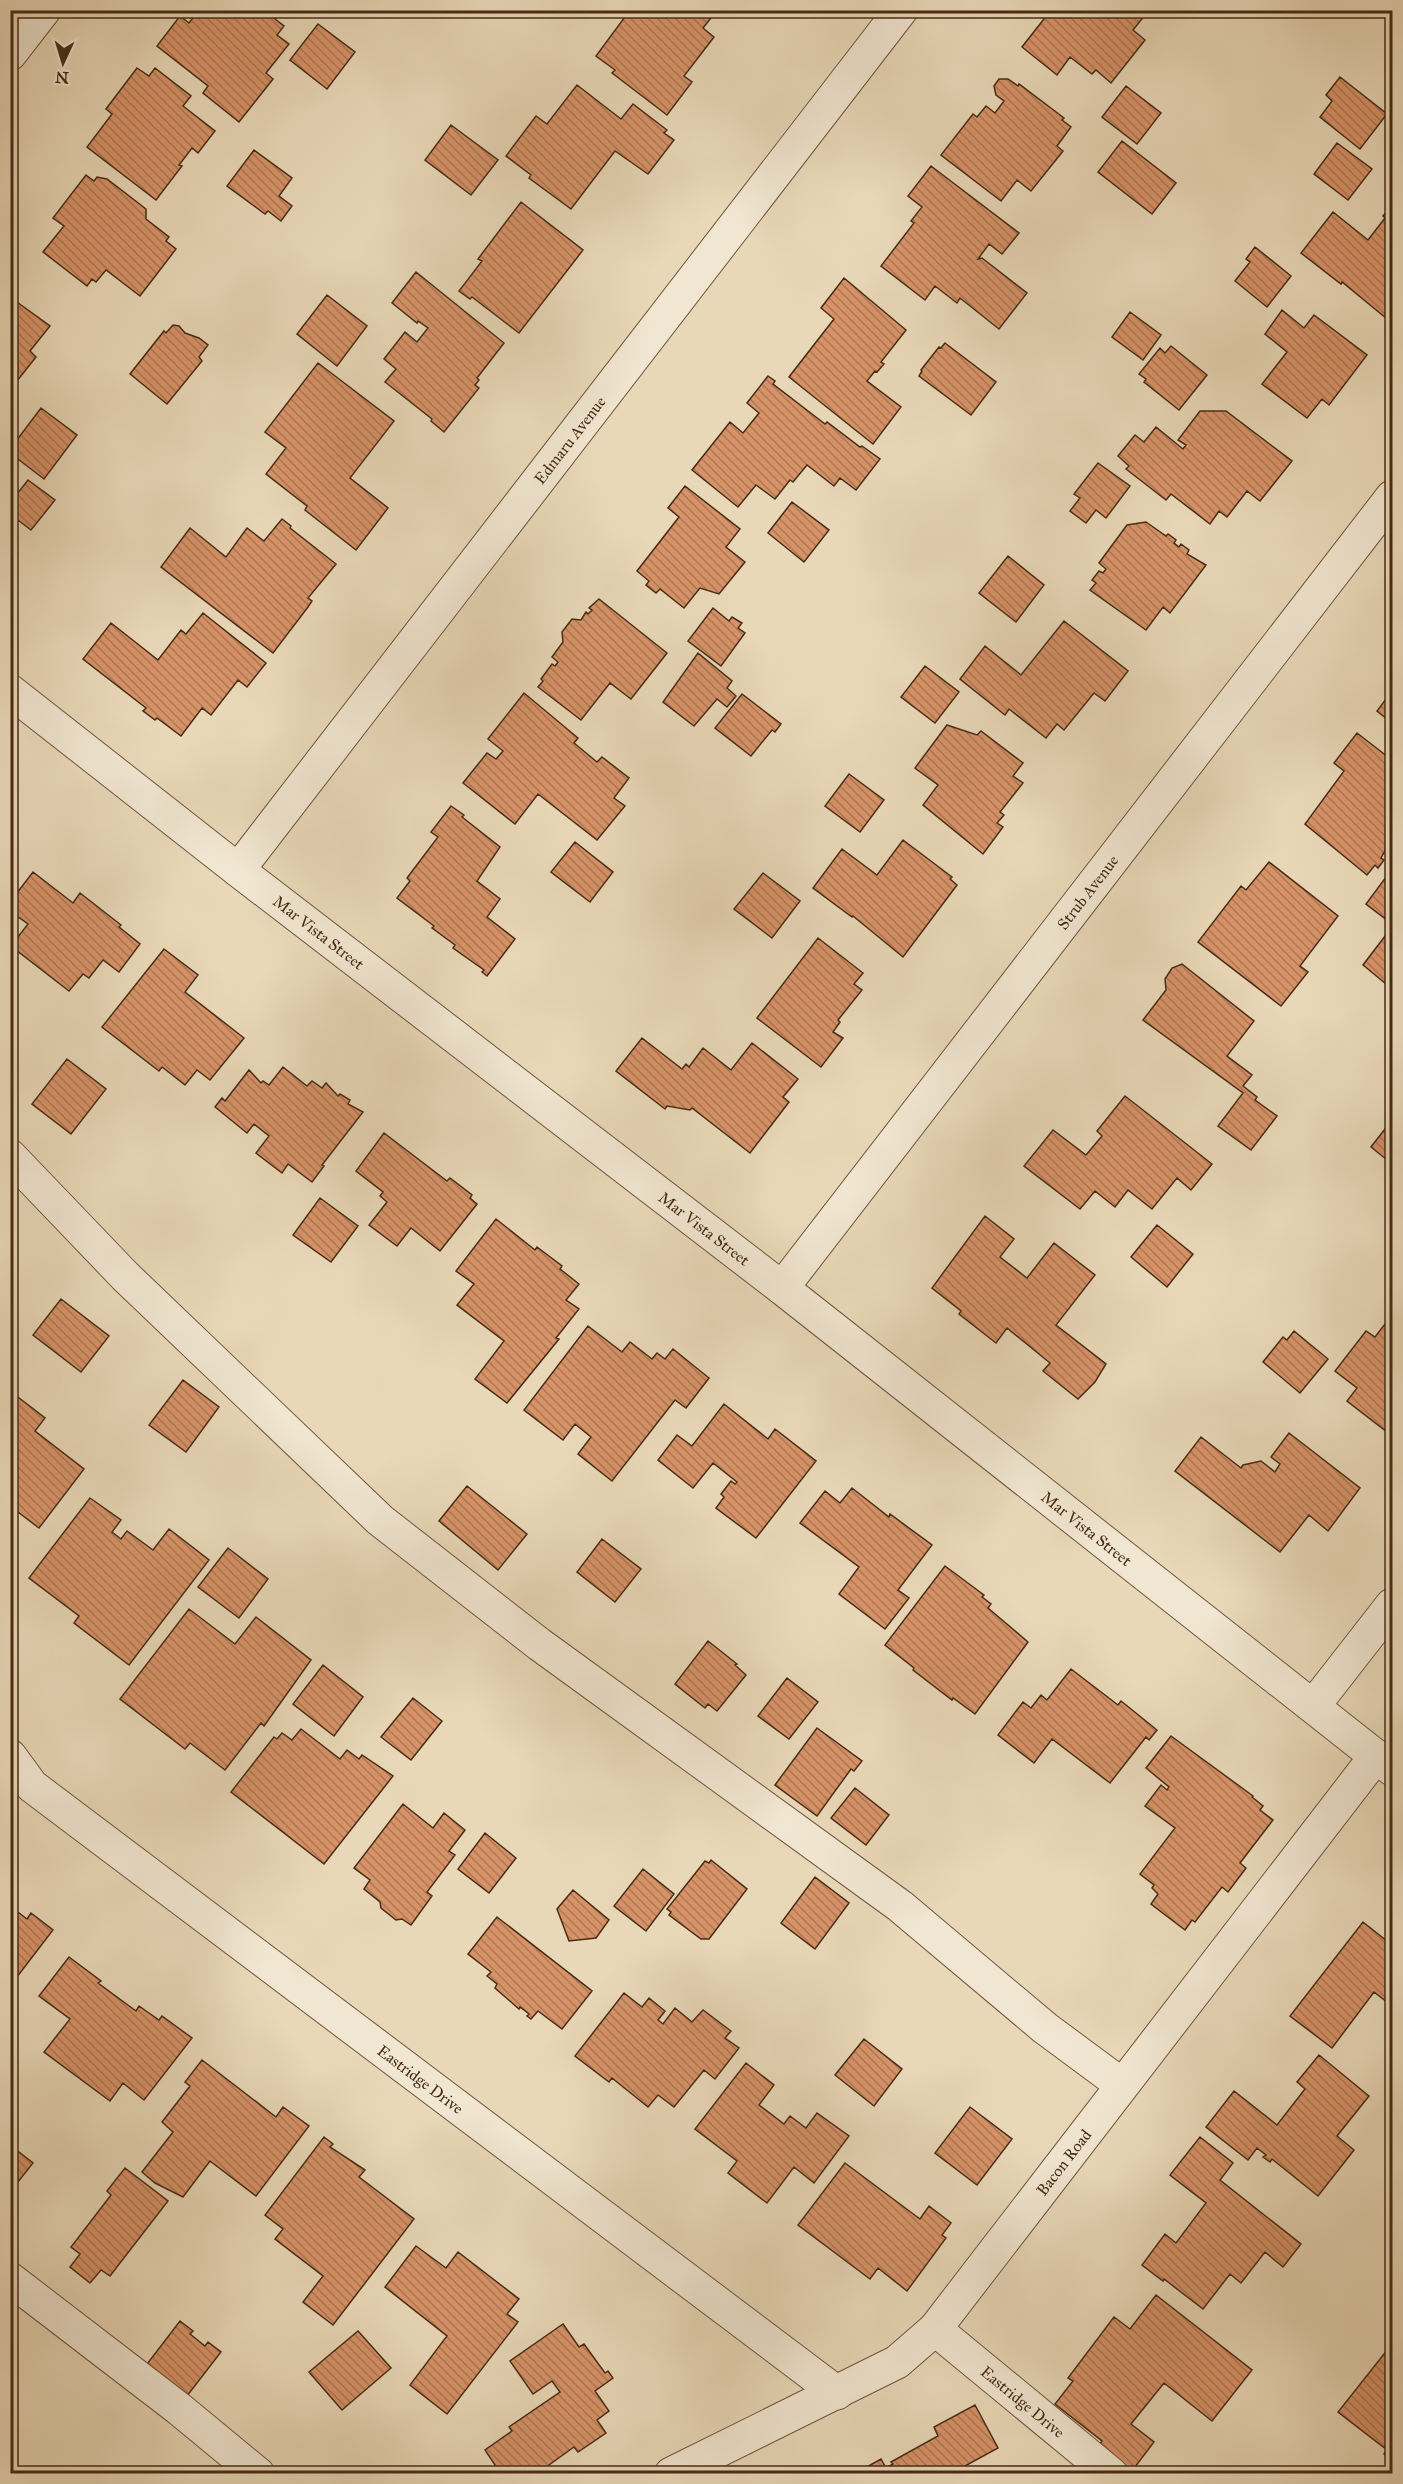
<svg xmlns="http://www.w3.org/2000/svg" width="1403" height="2484" font-family="'IM FELL Great Primer',serif">
<style>
.building{fill:url(#building-back-hatch);stroke:#472b15;stroke-width:1.5}
.lines{fill:none;stroke-linecap:round;stroke-linejoin:round}
.minor-casing{stroke:#70563e;stroke-width:35}
.minor{stroke:#f1e6d1;stroke-width:33}
.labels{text-anchor:middle;dominant-baseline:central;stroke-width:6;stroke-linejoin:round;paint-order:stroke}
.street-label{font-size:16px;fill:#472b15;stroke:#f1e6d1}
</style>
<defs>
<pattern id="building-back-hatch" width="6" height="6" patternUnits="userSpaceOnUse" patternTransform="scale(1.5)"><rect width="6" height="6" fill="#d79368"/><path d="M-1 5l2 2M0 0l6 6M5-1l2 2" fill="none" stroke="#b07854"/></pattern>
</defs>
<rect width="100%" height="100%" fill="#e9d8b8"/>
<filter id="stains"><feTurbulence type="fractalNoise" baseFrequency=".00333" numOctaves="4"/><feColorMatrix values="0 0 0 0 .2 0 0 0 0 .09 0 0 0 0 .02 0 0 0 .5 -.17"/></filter>
<radialGradient id="worn" r=".72"><stop offset=".6" stop-color="#630" stop-opacity="0"/><stop offset="1" stop-color="#630" stop-opacity=".3"/></radialGradient>
<path class="building" d="M199 10H278L281 13 275 19 284 26 277 35 289 44 266 73 273 79 239 122 203 93 208 86 157 46 180 16 189 23Z
M630 10H710L714 14 703 28 714 37 684 76 692 82 667 115 612 73 615 70 596 56Z
M1051 10H1149L1133 30 1145 40 1111 83 1096 70 1092 74 1070 57 1057 75 1022 47Z
M1204 10H1219L1213 17Z
M318 24 355 52 327 89 290 60Z
M137 68 149 76 155 68 191 96 183 106 215 131 198 153 192 148 179 165 182 166 156 200 87 147 112 114 106 109Z
M1340 77 1387 114 1360 149 1320 117 1332 101 1326 95Z
M999 79H1008L1018 86 1019 84 1064 118 1062 120 1071 127 1057 146 1063 151 1031 191 1017 180 1001 201 941 155 973 114 977 117 986 106 995 113 1004 101 996 95 994 86Z
M577 85 621 119 633 104 667 130 664 133 674 140 648 174 615 151 571 209 529 178 531 175 506 156 536 116 547 124Z
M1126 86 1161 113 1137 144 1102 117Z
M451 125 498 160 471 195 425 160Z
M1122 141 1176 183 1152 214 1098 172Z
M1337 143 1372 169 1348 200 1314 174Z
M254 150 292 178 279 196 292 206 281 221 268 211 265 214 227 186Z
M931 166 1019 233 1002 254 989 244 978 259 982 258 1027 293 999 329 960 298 957 303 935 286 925 300 881 266 914 223 911 221 922 207 908 196Z
M86 175 94 181 97 177 107 179 146 209V219L169 237 166 241 176 249 140 296 106 270 96 282 92 279 87 286 43 252 64 226 53 218Z
M521 202 583 250 519 333 472 297 470 299 459 291 482 261 478 259Z
M1390 208 1392 209V323L1342 282 1341 284 1301 253 1333 212 1368 240 1385 218 1383 216Z
M1255 247 1291 276 1267 307 1235 281 1250 262 1246 259Z
M416 272 504 343 477 378 479 380 475 385 479 388 444 432 431 421 432 419 385 382 396 369 384 359 405 332 417 342 428 328 418 321 417 323 392 303Z
M844 278 906 330 881 362 884 364 877 372 875 371 867 381 901 407 873 444 789 377 834 319 821 308Z
M327 295 367 326 337 366 297 334Z
M10 297 50 326 30 351 36 357 13 386 10 384Z
M1282 310 1304 328 1314 315 1367 355 1329 405 1322 399 1307 418 1262 384 1287 352 1265 334Z
M1130 312 1161 335 1143 360 1112 337Z
M173 325 179 326 185 333 199 338 208 345 199 357 202 361 167 404 130 374 164 331 166 333Z
M945 343 996 382 971 415 919 376 922 371 921 370 939 347 941 348Z
M1171 346 1207 375 1179 410 1144 382 1146 379 1139 374 1160 348 1165 353Z
M318 363 394 421 350 478 388 508 356 550 305 510 307 506 266 474 286 448 265 432Z
M768 376 775 381 773 384 825 424 827 422 860 447 862 446 880 459 856 490 840 478 834 486 807 465 793 482 790 480 775 499 756 485 738 507 692 470 730 422 743 433 759 413 747 403Z
M41 408 77 435 44 479 10 453V449Z
M1200 411H1226L1292 461 1260 501 1247 491 1227 517 1219 511 1210 524 1171 494 1166 500 1126 469 1129 466 1118 456 1135 435 1144 442 1156 427 1183 449 1186 445 1178 440Z
M1098 463 1130 486 1106 518 1096 510 1086 523 1070 511 1080 498 1074 494Z
M28 480 55 500 31 530 10 514V503Z
M685 486 740 529 726 547 745 562 719 594 700 588 684 608 660 589 656 593 646 585 649 581 637 571 679 517 668 508Z
M792 502 829 530 804 562 768 533Z
M282 519 291 526 290 528 336 564 308 598 312 601 308 607 273 653 161 567 190 528 226 557 247 528 264 541Z
M1146 522 1166 536 1168 534 1176 540 1174 543 1179 547 1181 544 1189 550 1187 554 1206 565 1170 613 1163 607 1146 630 1090 590 1096 583 1092 580 1099 571 1103 573 1106 569 1099 563 1127 525Z
M1008 556 1044 585 1016 622 979 593Z
M599 599 667 653 631 699 610 683 581 720 538 687 543 681 541 679 552 664 555 666 558 662 552 657 563 642 562 632 572 619 581 620 586 612 588 614 592 610 589 608Z
M713 608 729 621 732 617 742 623 738 628 745 633 721 666 688 641Z
M203 613 266 663 247 687 238 680 211 715 202 708 181 736 157 718 155 720 143 711 146 708 83 659 111 623 158 660 181 630 186 634Z
M1064 621 1128 671 1105 701 1094 693 1064 730 1057 724 1046 738 1009 709 1005 715 960 679 985 646 1021 675Z
M698 653 732 681 727 688 736 696 727 707 717 699 694 726 663 702Z
M925 666 959 692 935 723 901 697Z
M1392 691V723L1377 711Z
M524 693 578 738 574 743 597 762 602 757 629 778 614 798 625 806 597 840 538 794 515 824 463 783 487 753 496 759 503 751 488 739Z
M742 694 781 724 775 732 772 730 751 756 715 728Z
M947 725 977 735 981 731 1023 763 1013 776 1023 783 1000 812 1004 815 997 823 1003 827 983 854 923 805 938 785 915 768Z
M1357 733 1392 760V838L1381 858 1384 860 1378 868 1375 865 1367 875 1305 824 1344 771 1334 763Z
M849 774 884 800 860 832 825 806Z
M451 806 464 815 462 817 500 847 477 881 500 899 487 917 515 939 487 976 482 972 484 970 453 948 455 945 432 928 434 926 397 898 410 881 407 878 438 837 431 832Z
M903 840 952 877 950 879 957 885 903 957 853 916 852 917 813 888 842 849 877 875Z
M575 842 613 872 590 902 551 872Z
M1269 862 1338 916 1300 966 1308 972 1281 1006 1198 942 1241 886 1246 890Z
M1392 869V924L1366 904Z
M33 872 73 903 80 893 121 925 119 927 140 944 119 972 103 960 89 978 83 974 69 991 11 946 28 924 10 911V902Z
M763 873 800 901 772 938 734 909Z
M1392 927V989L1363 965Z
M818 938 863 973 854 984 862 990 838 1020 840 1022 833 1032 843 1038 821 1067 757 1018Z
M164 949 198 975 185 992 244 1038 210 1080 197 1070 185 1085 162 1067 159 1071 102 1027Z
M1182 964 1254 1021 1227 1056 1252 1075 1243 1086 1257 1097 1255 1100 1277 1116 1251 1150 1218 1126 1243 1093 1143 1020 1166 990 1165 979 1172 968Z
M642 1038 682 1069 686 1064 689 1067 703 1048 731 1070 752 1043 798 1079 783 1097 789 1102 750 1153 692 1108 690 1110 667 1106 665 1109 616 1071Z
M67 1059 106 1089 71 1134 32 1104Z
M283 1067 307 1086 312 1081 322 1088 326 1083 338 1096 340 1094 350 1100 348 1104 363 1112 322 1165 324 1166 312 1182 288 1164 282 1173 256 1153 269 1136 254 1124 247 1133 215 1107 222 1098 225 1101 249 1070 261 1083 263 1081 269 1085Z
M1125 1096 1212 1164 1191 1190 1177 1178 1152 1209 1128 1190 1115 1207 1095 1191 1080 1209 1024 1166 1053 1130 1086 1155 1102 1136 1097 1131Z
M1392 1120V1164L1371 1147Z
M384 1133 447 1181 450 1178 472 1195 470 1198 477 1204 440 1251 411 1228 397 1246 369 1225 387 1202 380 1196 383 1192 356 1171Z
M320 1198 358 1226 331 1262 293 1235Z
M985 1216 1014 1239 1000 1257 1027 1278 1054 1243 1095 1275 1056 1325 1106 1364 1095 1382 1078 1399 1043 1371 1050 1363 1007 1328 996 1343 959 1314 961 1311 932 1288Z
M496 1219 535 1250 537 1247 562 1266 560 1269 579 1284 566 1300 579 1309 556 1338 559 1339 507 1403 475 1379 504 1341 457 1305 474 1284 456 1271Z
M1157 1225 1193 1254 1167 1287 1131 1257Z
M61 1299 109 1336 81 1372 33 1335Z
M1392 1315V1433L1391 1435 1347 1401 1357 1388 1335 1371 1366 1331 1375 1337Z
M588 1326 622 1352 630 1342 652 1359 657 1353 665 1359 673 1349 709 1378 686 1408 675 1400 612 1481 578 1454 591 1437 575 1424 563 1440 524 1410Z
M1294 1331 1328 1359 1300 1393 1263 1362 1283 1337 1287 1340Z
M183 1380 219 1407 186 1452 149 1425Z
M14 1394 45 1418 35 1431 84 1469 39 1528 10 1506V1399Z
M724 1404 768 1439 775 1429 816 1461 756 1538 716 1508 724 1497 721 1494 731 1481 735 1484 737 1482 713 1463 693 1488 658 1460 677 1435 692 1446Z
M1289 1433 1360 1488 1328 1531 1309 1515 1280 1552 1175 1471 1201 1437 1241 1468 1243 1465 1261 1461 1275 1472 1280 1464 1271 1457Z
M467 1486 527 1534 498 1570 439 1521Z
M852 1488 889 1517 890 1514 932 1545 898 1590 909 1598 885 1629 839 1594 859 1567 800 1523 825 1491 840 1503Z
M90 1498 121 1520 112 1532 121 1539 127 1531 153 1550 169 1529 209 1560 129 1665 74 1623 79 1616 29 1578Z
M602 1539 641 1569 615 1602 577 1572Z
M228 1548 268 1579 239 1618 198 1587Z
M945 1566 984 1595 982 1597 991 1604 988 1608 1028 1642 975 1714 953 1698 952 1700 913 1670 914 1668 885 1645Z
M189 1609 235 1644 256 1617 311 1660 264 1726 261 1723 225 1770 190 1743 185 1749 120 1699Z
M708 1641 737 1664 735 1665 746 1675 717 1711 708 1704 705 1708 675 1684Z
M323 1665 363 1697 334 1736 293 1704Z
M1071 1669 1118 1705 1121 1701 1157 1730 1149 1740 1146 1737 1110 1783 1052 1739 1034 1763 998 1735 1023 1702 1031 1708 1041 1695 1047 1700Z
M787 1678 818 1702 789 1739 758 1716Z
M413 1698 442 1721 411 1760 381 1737Z
M817 1728 862 1761 854 1771 851 1769 817 1816 775 1785Z
M301 1729 340 1759 347 1750 359 1759 362 1755 393 1776 324 1864 231 1792 274 1737 277 1739 282 1733 292 1740Z
M1171 1736 1253 1796 1252 1797 1263 1806 1260 1810 1273 1820 1240 1863 1246 1868 1228 1892 1222 1887 1195 1922 1192 1920 1185 1930 1151 1904 1158 1894 1152 1888 1154 1885 1140 1874 1175 1828 1145 1806 1161 1785 1167 1790 1169 1787 1146 1768Z
M855 1788 889 1815 866 1845 831 1818Z
M403 1804 433 1828 444 1813 465 1830 449 1851 455 1855 427 1892 432 1896 411 1925 402 1919 396 1920 381 1908 380 1902 364 1889 370 1880 354 1868Z
M485 1833 516 1858 489 1893 458 1869Z
M711 1860 747 1889 709 1939H701L669 1915 671 1912 667 1909 705 1861 709 1863Z
M643 1869 674 1894 646 1931 614 1906Z
M815 1877 849 1903 815 1949 781 1923Z
M573 1890 609 1920 596 1938 569 1941 557 1909Z
M10 1906 27 1919 31 1913 53 1930 10 1986Z
M497 1917 592 1991 562 2029 538 2011 531 2019 527 2016 529 2014 520 2007 519 2009 495 1988 497 1984 487 1976 491 1972 468 1954Z
M1363 1922 1392 1945V2006L1374 1992 1332 2048 1290 2016Z
M69 1957 101 1981 98 1983 136 2011 139 2006 159 2020 162 2016 192 2038 144 2100 123 2083 110 2101 44 2052 70 2019 39 1996Z
M624 1993 642 2007 649 1998 665 2011 658 2020 663 2024 675 2008 692 2022 703 2010 731 2031 725 2038 739 2048 715 2079 704 2070 674 2107 658 2095 648 2107 612 2078 609 2082 575 2056Z
M864 2039 902 2069 874 2106 835 2075Z
M1319 2055 1369 2096 1337 2136 1354 2150 1318 2196 1272 2159 1270 2162 1263 2157 1266 2155 1257 2148 1248 2160 1206 2127 1234 2091 1277 2125 1305 2089 1297 2082Z
M202 2060 276 2117 283 2107 309 2126 256 2196 210 2161 183 2197 155 2183 142 2172 173 2132 162 2122 190 2086 185 2082Z
M746 2063 774 2085 759 2105 784 2124 790 2116 806 2128 817 2113 849 2136 814 2183 794 2167 767 2203 728 2173 737 2161 695 2129Z
M970 2107 1012 2139 977 2185 935 2153Z
M324 2137 333 2144 330 2147 365 2170 359 2177 414 2219 333 2325 303 2302 323 2276 275 2239 283 2229 265 2215Z
M1200 2137 1233 2163 1220 2180 1301 2244 1283 2267 1265 2252 1241 2283 1230 2274 1203 2309 1164 2279 1163 2281 1142 2265 1165 2234 1176 2243 1206 2203 1170 2175Z
M10 2145 33 2163 10 2192Z
M845 2163 920 2219 929 2206 951 2223 942 2235 946 2238 907 2291 878 2268 870 2279 798 2225Z
M125 2168 168 2201 110 2276 101 2270 90 2283 70 2267 80 2254 71 2247 111 2195 107 2191Z
M416 2246 446 2268 458 2252 519 2299 507 2314 518 2322 447 2414 410 2385 447 2336 385 2287Z
M1156 2295 1252 2370 1212 2421 1164 2383 1131 2424 1154 2442 1132 2471 1099 2445 1102 2441 1055 2404 1073 2381 1068 2378 1114 2317 1130 2329Z
M180 2321 193 2331 190 2334 205 2346 208 2342 221 2352 187 2396 147 2364Z
M563 2324 579 2347 584 2344 605 2373 608 2371 613 2378 595 2391 609 2411 597 2420 606 2433 578 2452 574 2447 549 2465 552 2474H501L485 2450 512 2431 509 2427 560 2392 552 2381 533 2394 510 2361Z
M358 2331 391 2368 342 2410 309 2372Z
M1392 2344V2461L1384 2454 1387 2450 1338 2412Z
M975 2405 998 2448 963 2467 967 2474H854L881 2459 886 2468 893 2464 891 2462 938 2436 934 2427Z"/>
<g class="lines">
<defs>
<g id="minor">
<path d="M10 54 44 10"/>
<path id="s1" d="M10 691 238 870 782 1288 1392 1769"/>
<path id="s2" d="M238 870 901 10"/>
<path d="M10 1156 125 1276 380 1520 539 1644 900 1906 1045 2028 1122 2085"/>
<path id="s3" d="M782 1288 1392 497"/>
<path d="M1314 1705 1392 1605"/>
<path id="s4" d="M10 1756 32 1786 837 2393"/>
<path d="M10 2279 178 2408 258 2474"/>
<path id="s5" d="M935 2329 1111 2474"/>
<path id="s6" d="M671 2474 897 2362 935 2329 1376 1756"/>
</g>
</defs>
<use href="#minor" class="minor-casing"/>
<use href="#minor" class="minor"/>
</g>
<g class="labels">
<g class="street-label">
<text stroke="none"><textPath href="#s2" startOffset="543">Edmaru Avenue</textPath></text>
<text stroke="none"><textPath href="#s3" startOffset="500">Strub Avenue</textPath></text>
<text stroke="none"><textPath href="#s1" startOffset="392">Mar Vista Street</textPath></text>
<text stroke="none"><textPath href="#s1" startOffset="878">Mar Vista Street</textPath></text>
<text stroke="none"><textPath href="#s1" startOffset="1364">Mar Vista Street</textPath></text>
<text stroke="none"><textPath href="#s4" startOffset="524">Eastridge Drive</textPath></text>
<text stroke="none"><textPath href="#s6" startOffset="513">Bacon Road</textPath></text>
<text stroke="none"><textPath href="#s5" startOffset="114">Eastridge Drive</textPath></text>
</g>
</g>
<rect width="1403" height="2484" fill="none" stroke="#e9d8b8" stroke-width="36"/>
<rect x="12" y="12" width="1379" height="2460" fill="none" stroke="#472b15" stroke-width="3"/>
<rect x="18" y="18" width="1367" height="2448" fill="none" stroke="#472b15" stroke-width="1.5"/>
<g transform="translate(63 63) rotate(184)" stroke="#f1e6d1" stroke-width="4.5" paint-order="stroke">
<path d="M0-4.5L10 22L0 15L-10 22Z" fill="#472b15"/>
<text y="-9" font-size="16" font-weight="bold" text-anchor="middle" fill="#472b15">N</text>
</g>
<rect width="100%" height="100%" filter="url(#stains)"/>
<rect width="100%" height="100%" fill="url(#worn)"/>
</svg>
